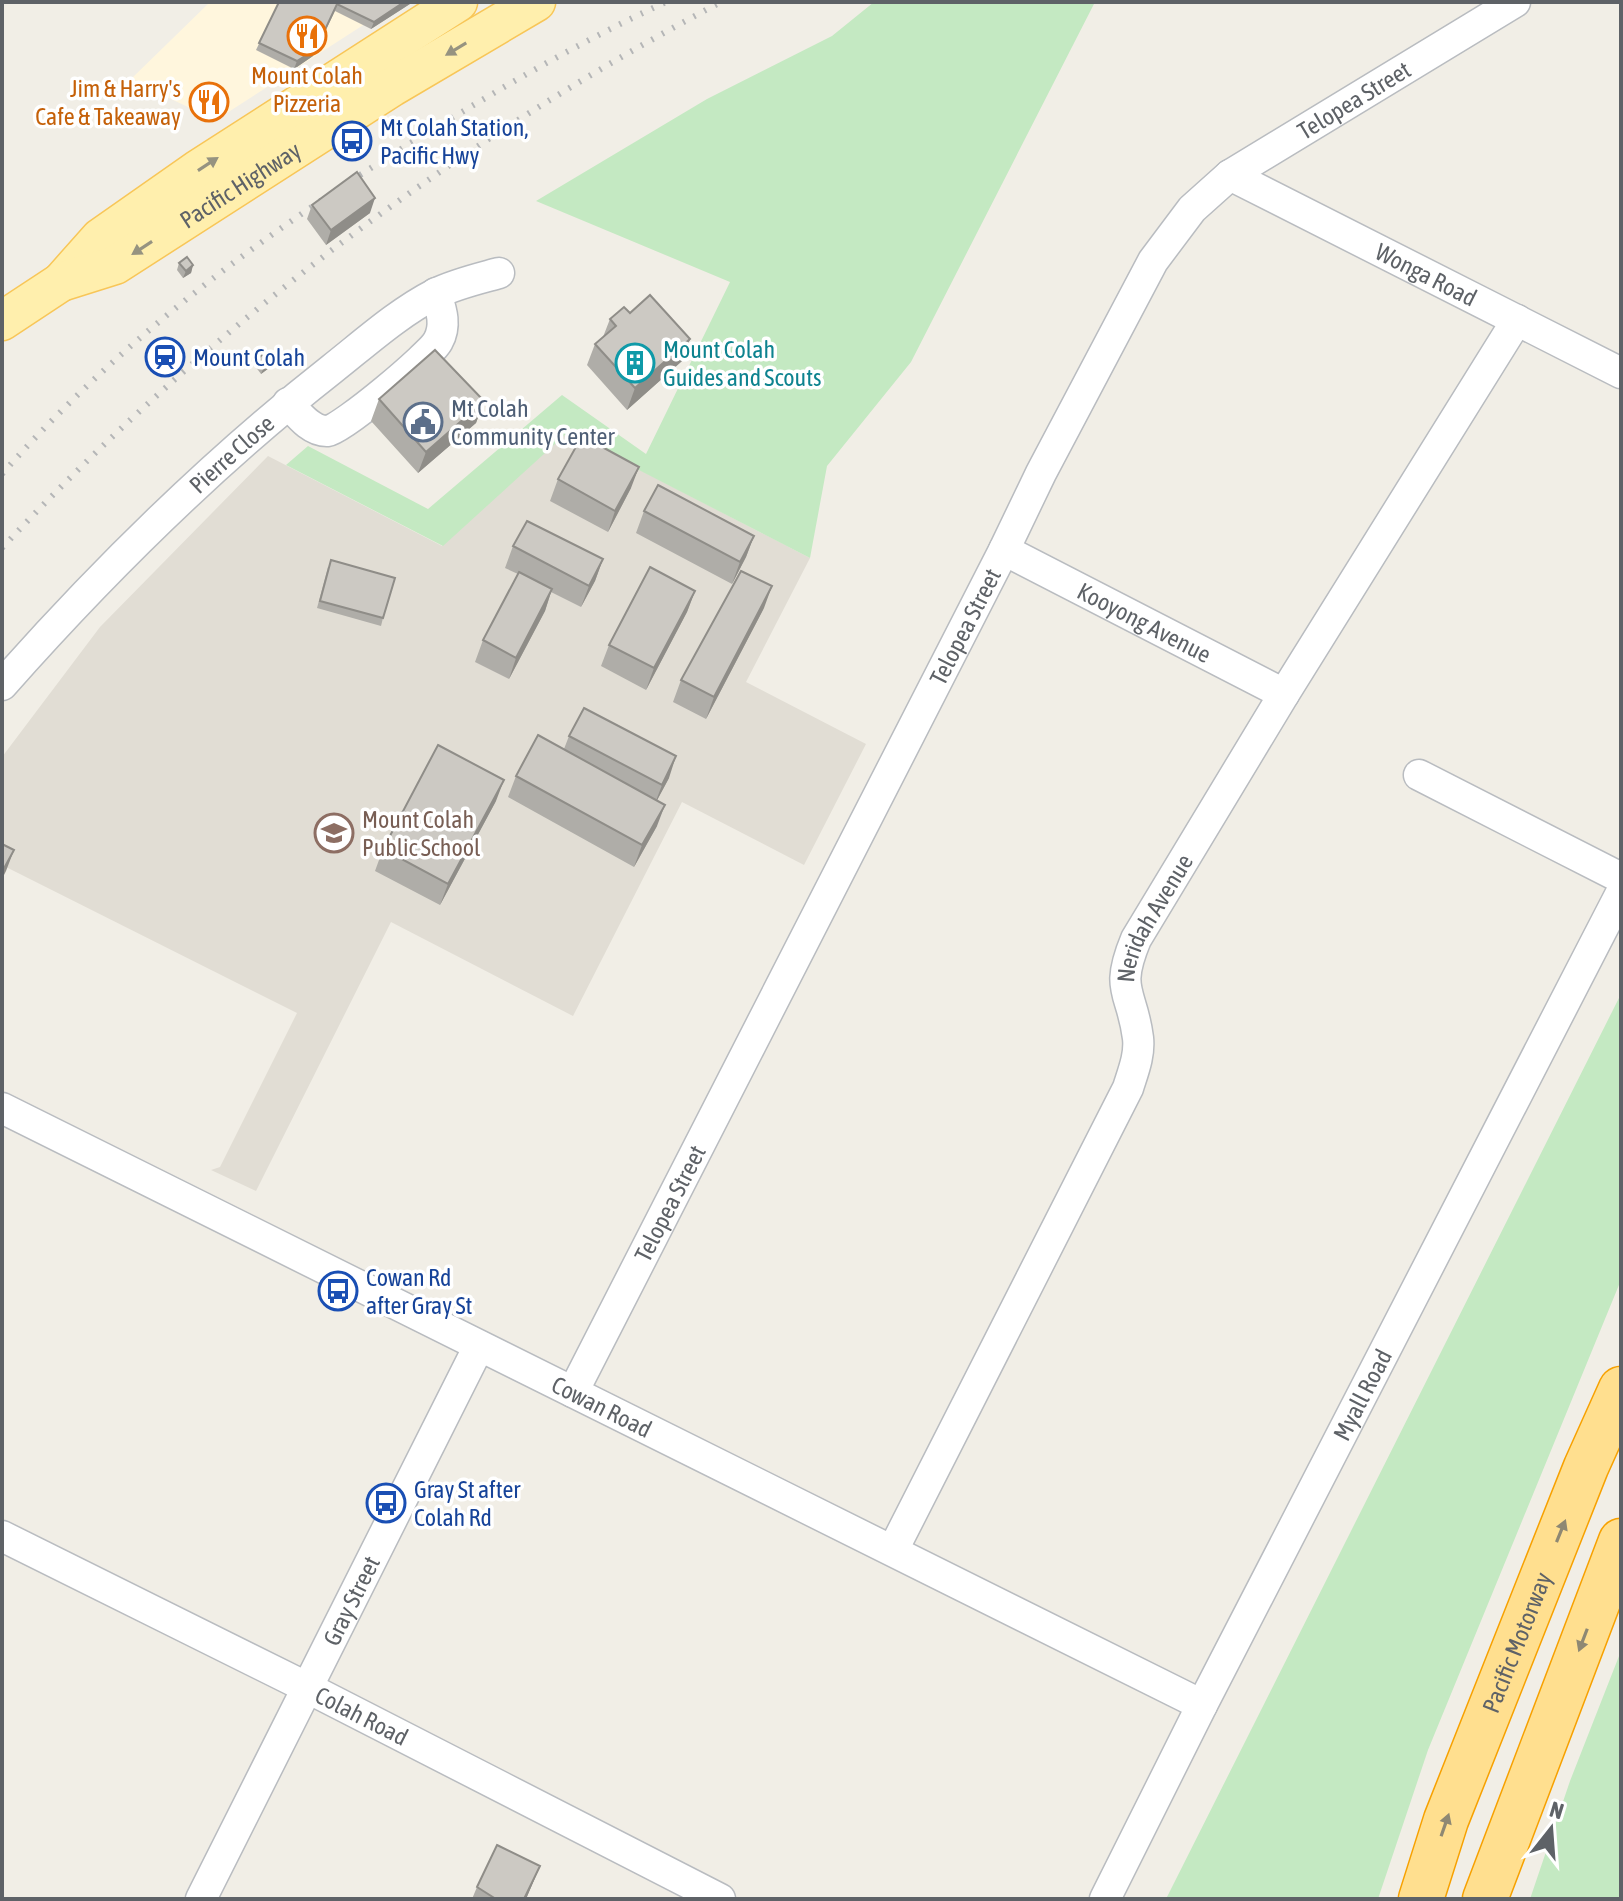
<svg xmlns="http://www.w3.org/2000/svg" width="1623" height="1901" font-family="'Asap Condensed',sans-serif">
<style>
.commercial{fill:#fff6dd}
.education{fill:#e1ddd4}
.green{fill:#c4e9c2}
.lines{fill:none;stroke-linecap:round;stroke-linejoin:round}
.minor-casing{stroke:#b9bcc0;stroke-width:33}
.major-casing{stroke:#f8c658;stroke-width:41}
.highway-casing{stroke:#f7a100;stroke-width:47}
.minor{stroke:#fff;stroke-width:30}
.major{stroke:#ffefad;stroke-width:38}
.highway{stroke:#ffdf8f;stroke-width:44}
.rail{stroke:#b5b6b7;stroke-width:6;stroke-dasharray:2 10;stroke-linecap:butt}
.wall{fill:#afada8}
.shaded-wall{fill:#8f8d88}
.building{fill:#ccc9c3;stroke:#8f8d88;stroke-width:2}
.oneway{fill:#969380}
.oneway2{fill:#8e8873}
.labels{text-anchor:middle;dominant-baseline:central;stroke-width:7;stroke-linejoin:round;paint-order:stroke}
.food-label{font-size:24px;fill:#c56008;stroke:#fff}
.street-label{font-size:24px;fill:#5e6267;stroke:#fff}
.transit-label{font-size:24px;fill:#164399;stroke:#fff;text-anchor:start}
.culture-label{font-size:24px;fill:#0d838f;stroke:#fff;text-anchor:start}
.service-label{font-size:24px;fill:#4e5e75;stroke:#fff;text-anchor:start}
.education-label{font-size:24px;fill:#785e54;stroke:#fff;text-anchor:start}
</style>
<rect width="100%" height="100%" fill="#f1eee6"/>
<path class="commercial" d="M210 2H399L216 120 130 80Z"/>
<path class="education" d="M567 432 810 558 746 682 866 744 804 865 682 802 573 1016 391 922 256 1191 211 1170 220 1167 297 1013 2 865V757L100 627 268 456 442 546Z"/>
<path class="green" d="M874 2H1095L911 362 827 466 810 558 567 433 443 546 286 465 308 446 428 509 562 395 646 454 730 282 536 201 707 99 832 36Z
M1621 994V1280L1428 1750 1378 1899H1166Z
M1621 1651V1899H1530L1570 1781Z"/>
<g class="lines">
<defs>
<g id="minor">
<path id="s1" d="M1230 175 1621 373"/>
<path d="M288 403C298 414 311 432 328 431 342 429 431 355 438 341 447 325 441 309 436 293"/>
<path id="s2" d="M1004 550 1284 694"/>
<path id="s3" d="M2 685C103 571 211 464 332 369 365 343 398 313 435 294 455 284 477 279 499 273"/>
<path d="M1419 775 1621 878"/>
<path id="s4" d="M2 1108 1202 1705"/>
<path id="s5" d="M573 1392 1004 550 1041 473 1153 261 1192 209 1230 175 1515 2"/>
<path id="s6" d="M2 1536 306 1687 720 1899"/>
<path id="s7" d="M893 1550 1128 1088C1133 1072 1140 1055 1138 1038 1132 990 1114 992 1136 939L1284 694 1517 320"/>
<path id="s8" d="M201 1899 479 1346"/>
<path id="s9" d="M1105 1899 1202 1705 1621 893"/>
</g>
<g id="major">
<path d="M61 282 100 238 197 170 458 2"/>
<path id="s10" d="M2 321 61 282 115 265 392 87 536 2"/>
</g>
<g id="highway">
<path id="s11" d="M1421 1899 1446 1820 1586 1467 1621 1389"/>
<path d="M1485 1899 1621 1541"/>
</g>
</defs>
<use href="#minor" class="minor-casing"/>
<use href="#major" class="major-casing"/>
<use href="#highway" class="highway-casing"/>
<use href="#minor" class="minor"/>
<use href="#major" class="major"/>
<use href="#highway" class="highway"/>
<path class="rail" d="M2 474C129 330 283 219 447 121 518 78 590 37 666 2
M2 548C207 328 455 142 721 2"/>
</g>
<path class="wall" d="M279 2H413L371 29 335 11 313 56 294 69 256 50Z
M312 205 370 213 326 245 307 219Z
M179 263 193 265 191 273 183 278 177 270Z
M630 313 690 339 682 361 627 410 587 365 595 344 603 337 610 319Z
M258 358 269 368 261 374 255 366Z
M379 399 484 401 476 423 418 473 371 421Z
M558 479 631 488 608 532 550 501Z
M644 511 754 536 746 557 732 584 636 533Z
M513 546 603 559 595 581 581 607 551 592 545 611 509 679 475 662 483 640 518 574 505 568Z
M328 567 383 618 381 626 317 608Z
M695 591 687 612 646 690 601 666 609 645Z
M764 608 706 719 673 702 681 680Z
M569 736 669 778 657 800V826L634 867 508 797 516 776 564 749Z
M496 801 440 905 375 871 383 849Z
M540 1866 526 1899H472L477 1887Z"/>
<path class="shaded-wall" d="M404 2H413L371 29 374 22Z
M337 4 313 56 294 69 297 61Z
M375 198 370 213 326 245 331 230Z
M193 265 191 273 183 278 186 271Z
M690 339 682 361 627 410 635 388Z
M271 361 269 368 261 374 264 367Z
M484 401 476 423 418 473 426 452Z
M639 467 631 488 608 532 615 511Z
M754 536 746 557 732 584 740 562Z
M603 559 595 581 581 607 589 586Z
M772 586 764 608 706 719 714 697Z
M552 589 545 611 509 679 516 658Z
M695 591 687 612 646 690 654 668Z
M676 756 669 778 654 806 662 785Z
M504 780 496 801 440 905 448 884Z
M665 805 657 826 634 867 642 845Z
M14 850 6 871 2 879V872Z
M540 1866 526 1899H524Z"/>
<path class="building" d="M279 2H404L374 22 337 4 316 49 297 61 259 43Z
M357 172 375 198 331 230 312 205Z
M187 257 193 265 186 271 179 263Z
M650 295 690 339 635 388 595 344 616 326 610 319 624 307 630 313Z
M435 350 484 401 426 452 379 399Z
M265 353 271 361 264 367 258 358Z
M582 436 639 467 615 511 558 479Z
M658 485 754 536 740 562 644 511Z
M527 521 603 559 589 586 513 546Z
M331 560 395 578 383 618 320 601Z
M650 567 695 591 654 668 609 645Z
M741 571 772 586 714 697 681 680Z
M519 572 552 589 516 658 483 640Z
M584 708 676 756 662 785 569 736Z
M538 735 665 805 642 845 516 776Z
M438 745 504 780 448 884 383 849Z
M2 844 14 850 2 872Z
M497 1845 540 1866 524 1899H496L477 1887Z"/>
<defs><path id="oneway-solid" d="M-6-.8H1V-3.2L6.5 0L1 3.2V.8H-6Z" transform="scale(2)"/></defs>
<g class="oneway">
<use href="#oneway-solid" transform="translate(456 49) rotate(149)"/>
<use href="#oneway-solid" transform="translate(208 164) rotate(-33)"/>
<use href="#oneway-solid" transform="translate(142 248) rotate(147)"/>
</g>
<g class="oneway2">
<use href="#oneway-solid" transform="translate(1561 1531) rotate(-68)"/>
<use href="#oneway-solid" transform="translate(1583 1640) rotate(111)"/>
<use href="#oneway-solid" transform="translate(1445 1825) rotate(-71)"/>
</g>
<defs>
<symbol id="restaurant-ring" viewBox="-11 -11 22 22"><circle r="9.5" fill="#fff" stroke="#e8710a" stroke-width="1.5"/><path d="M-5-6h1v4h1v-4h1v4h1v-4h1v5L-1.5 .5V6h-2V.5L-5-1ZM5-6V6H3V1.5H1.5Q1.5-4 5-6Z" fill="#e8710a"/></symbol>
<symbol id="bus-ring" viewBox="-11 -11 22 22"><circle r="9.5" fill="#fff" stroke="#1a4fb4" stroke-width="1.5"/><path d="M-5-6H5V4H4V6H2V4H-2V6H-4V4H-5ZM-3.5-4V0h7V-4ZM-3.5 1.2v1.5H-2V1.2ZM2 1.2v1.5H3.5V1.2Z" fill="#1a4fb4"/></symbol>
<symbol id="station-ring" viewBox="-11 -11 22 22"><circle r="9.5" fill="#fff" stroke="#1a4fb4" stroke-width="1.5"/><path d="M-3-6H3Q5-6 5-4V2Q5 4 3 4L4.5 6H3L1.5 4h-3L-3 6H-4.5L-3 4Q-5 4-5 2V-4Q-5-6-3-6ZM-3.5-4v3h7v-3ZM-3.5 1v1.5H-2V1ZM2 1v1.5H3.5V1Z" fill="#1a4fb4"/></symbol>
<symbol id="building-ring" viewBox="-11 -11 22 22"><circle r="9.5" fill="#fff" stroke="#0f9aa8" stroke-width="1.5"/><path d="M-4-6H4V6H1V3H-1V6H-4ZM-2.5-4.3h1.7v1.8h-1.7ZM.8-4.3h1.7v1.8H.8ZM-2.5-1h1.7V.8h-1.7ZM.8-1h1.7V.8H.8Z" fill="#0f9aa8"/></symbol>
<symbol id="civic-ring" viewBox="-11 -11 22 22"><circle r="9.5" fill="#fff" stroke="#5c6f8a" stroke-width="1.5"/><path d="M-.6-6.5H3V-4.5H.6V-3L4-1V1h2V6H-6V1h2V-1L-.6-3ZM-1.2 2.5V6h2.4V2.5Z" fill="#5c6f8a"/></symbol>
<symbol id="school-ring" viewBox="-11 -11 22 22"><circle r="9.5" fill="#fff" stroke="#8d6e63" stroke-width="1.5"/><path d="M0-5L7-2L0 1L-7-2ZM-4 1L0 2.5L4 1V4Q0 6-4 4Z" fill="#8d6e63"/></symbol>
</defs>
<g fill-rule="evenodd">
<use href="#restaurant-ring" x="285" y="14" width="44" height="44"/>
<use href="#restaurant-ring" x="187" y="80" width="44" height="44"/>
<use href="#bus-ring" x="330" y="119" width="44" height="44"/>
<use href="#station-ring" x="143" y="335" width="44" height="44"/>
<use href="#building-ring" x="613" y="341" width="44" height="44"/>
<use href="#civic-ring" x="401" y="400" width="44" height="44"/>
<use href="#school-ring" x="312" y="811" width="44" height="44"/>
<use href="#bus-ring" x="316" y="1269" width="44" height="44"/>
<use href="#bus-ring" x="364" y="1481" width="44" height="44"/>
</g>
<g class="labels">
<g class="food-label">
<text x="307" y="75">Mount Colah<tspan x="307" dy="28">Pizzeria</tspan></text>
<text x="181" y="88" text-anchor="end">Jim &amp; Harry's<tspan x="181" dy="28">Cafe &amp; Takeaway</tspan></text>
</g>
<g class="street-label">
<text stroke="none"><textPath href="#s5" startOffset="1532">Telopea Street</textPath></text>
<text stroke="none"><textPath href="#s10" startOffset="276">Pacific Highway</textPath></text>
<text stroke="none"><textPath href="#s1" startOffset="220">Wonga Road</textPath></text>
<text stroke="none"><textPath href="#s3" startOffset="326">Pierre Close</textPath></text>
<text stroke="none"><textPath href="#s2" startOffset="158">Kooyong Avenue</textPath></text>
<text stroke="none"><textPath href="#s5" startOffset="860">Telopea Street</textPath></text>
<text stroke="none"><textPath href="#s7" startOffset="698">Neridah Avenue</textPath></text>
<text stroke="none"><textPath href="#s5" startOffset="212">Telopea Street</textPath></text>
<text stroke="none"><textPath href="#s9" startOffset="566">Myall Road</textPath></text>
<text stroke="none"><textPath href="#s4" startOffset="670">Cowan Road</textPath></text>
<text stroke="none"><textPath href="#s8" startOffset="334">Gray Street</textPath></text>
<text stroke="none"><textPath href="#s11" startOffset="274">Pacific Motorway</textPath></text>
<text stroke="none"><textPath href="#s6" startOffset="402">Colah Road</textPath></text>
</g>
<g class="transit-label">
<text x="380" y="127">Mt Colah Station,<tspan x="380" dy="28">Pacific Hwy</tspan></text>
<text x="193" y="357">Mount Colah</text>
<text x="366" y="1277">Cowan Rd<tspan x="366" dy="28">after Gray St</tspan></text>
<text x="414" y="1489">Gray St after<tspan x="414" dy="28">Colah Rd</tspan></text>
</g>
<g class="culture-label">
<text x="663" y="349">Mount Colah<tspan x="663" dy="28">Guides and Scouts</tspan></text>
</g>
<g class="service-label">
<text x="451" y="408">Mt Colah<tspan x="451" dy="28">Community Center</tspan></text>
</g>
<g class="education-label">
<text x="362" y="819">Mount Colah<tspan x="362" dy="28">Public School</tspan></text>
</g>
</g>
<rect width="1623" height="1901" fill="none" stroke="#5e6267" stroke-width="8"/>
<g transform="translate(1551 1829) rotate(17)" stroke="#ffffff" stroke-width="6" paint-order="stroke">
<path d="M0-6L14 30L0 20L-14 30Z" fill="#5e6267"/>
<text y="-12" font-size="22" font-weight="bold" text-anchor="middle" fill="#5e6267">N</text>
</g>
</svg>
